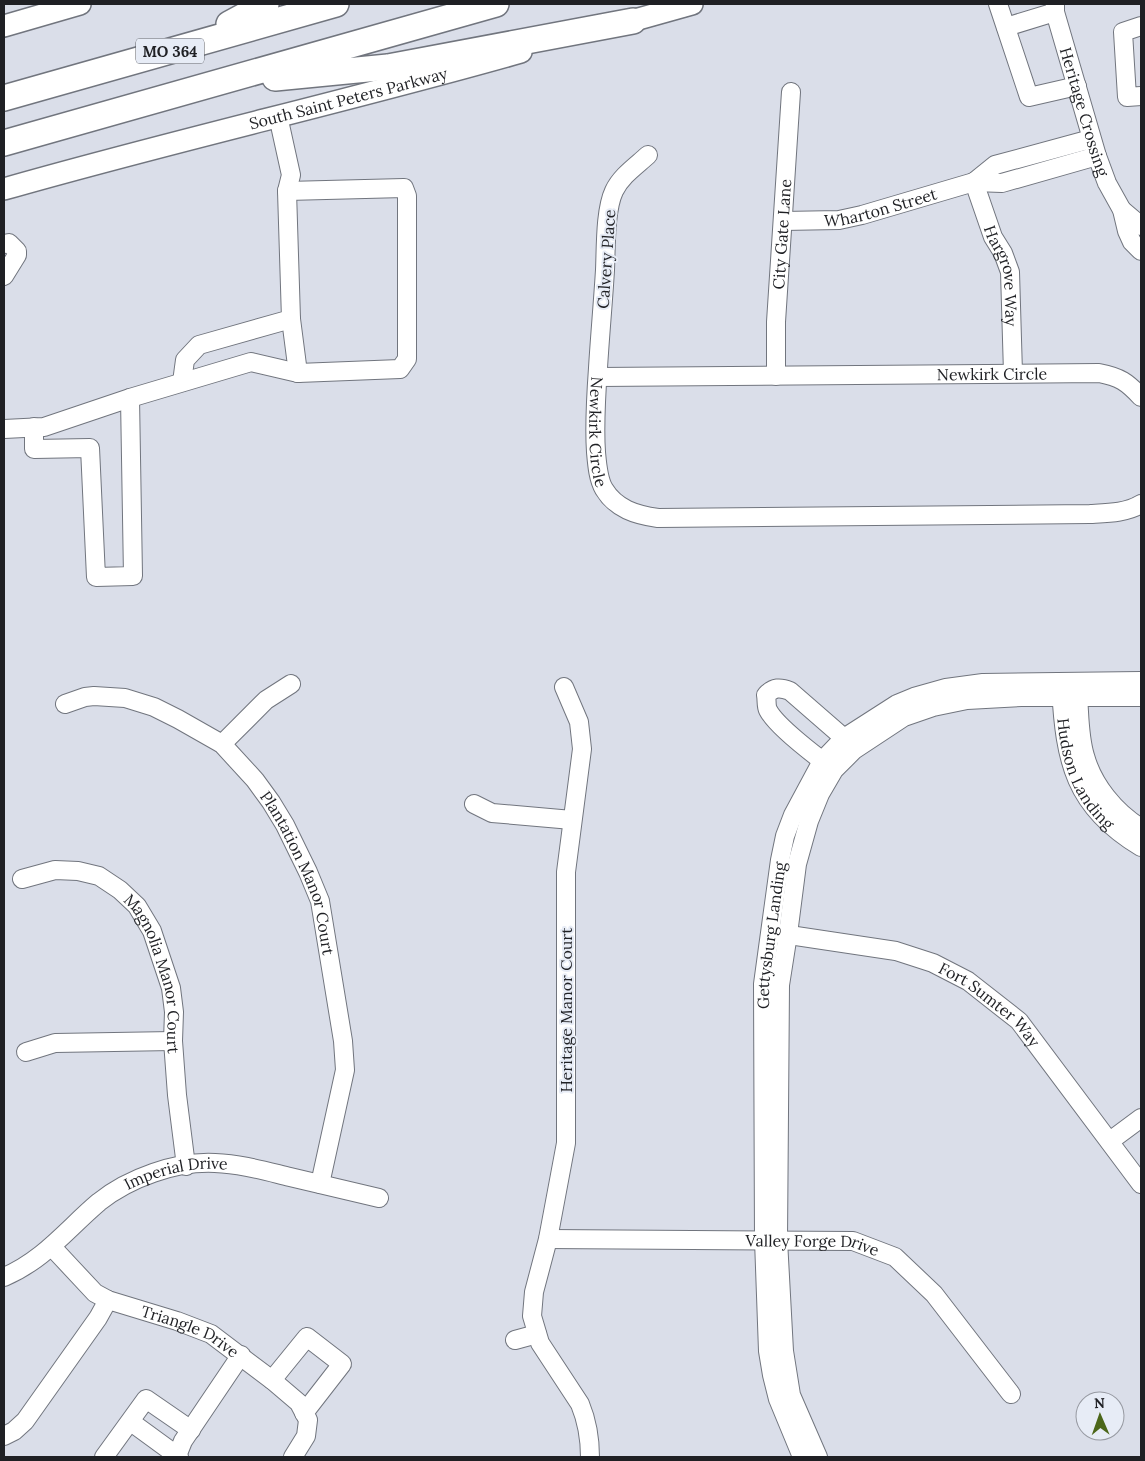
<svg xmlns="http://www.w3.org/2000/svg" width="1145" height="1461" font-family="Lora,serif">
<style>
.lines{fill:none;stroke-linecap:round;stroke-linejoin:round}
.minor-casing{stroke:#71757e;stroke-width:20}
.major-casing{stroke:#71757e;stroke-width:24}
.highway-casing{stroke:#71757e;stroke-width:28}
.minor{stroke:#fff;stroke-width:18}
.major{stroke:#fff;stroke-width:21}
.highway{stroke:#fff;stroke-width:25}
.labels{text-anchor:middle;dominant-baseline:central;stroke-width:4;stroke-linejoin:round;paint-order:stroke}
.shield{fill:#e7ecf6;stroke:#5b5d63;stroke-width:1}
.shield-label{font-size:15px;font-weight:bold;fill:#1f2024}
.street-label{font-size:16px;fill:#1f2024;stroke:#e7ecf6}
</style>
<rect width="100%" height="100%" fill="#dadee9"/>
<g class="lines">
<defs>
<g id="minor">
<path d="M998 4 1029 97 1077 86"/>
<path id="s1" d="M1055 4V12L1097 156 1107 183 1122 210 1127 231 1132 242 1141 251"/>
<path d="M1141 26 1123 32 1127 97 1141 96"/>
<path d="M1006 27 1055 12"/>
<path id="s2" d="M648 155C636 166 621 176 614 191 605 210 606 248 605 270 603 303 600 335 598 368 596 396 594 424 596 452 597 463 598 479 604 489 616 509 636 515 658 518L1090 514C1108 513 1126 513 1141 504"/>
<path id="s3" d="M974 182 993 237 1003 253 1010 272 1013 373"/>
<path d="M974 182 995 165 1091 139"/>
<path d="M1122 210 1141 226"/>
<path id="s4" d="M783 221 839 220 862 215 974 182 1002 183 1097 156"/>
<path d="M4 244 9 243 17 251V255L4 276"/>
<path d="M291 319 298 373"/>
<path id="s5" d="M776 376V322L791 92"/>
<path id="s6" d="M598 377 1099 373C1120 377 1127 382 1141 397"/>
<path d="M182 382 185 360 199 345 291 319 287 191 291 175 278 116"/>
<path d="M34 427V449L90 448 96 577 133 576 130 398"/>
<path d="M4 429 44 427 130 398 251 362 298 373 400 369 407 359V196L404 188 287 191"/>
<path d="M1077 686C1080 709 1078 733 1085 756 1093 785 1115 812 1141 828"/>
<path d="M564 687 579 722 582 749 566 872V1143L548 1239 534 1292 532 1316 540 1343 580 1404C587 1421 590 1439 590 1457"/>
<path id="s7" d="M1061 688C1065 761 1074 807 1141 847"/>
<path id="s8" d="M65 704 85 697 94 696 125 698 154 707 178 719 222 744 255 780 271 802 285 825 308 872 320 901 343 1041 345 1070 320 1184"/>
<path d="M222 744 266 700 291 684"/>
<path d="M832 768C817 757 776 726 768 710 766 706 767 700 766 695 774 687 780 687 790 691L844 738 851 747"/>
<path d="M474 804 492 813 572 820"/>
<path id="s9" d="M22 879 55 870 78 871 99 876 120 890 137 906 152 931 171 988 174 1012 173 1041 177 1095 186 1166"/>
<path id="s10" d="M776 933 896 951 933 963 968 981 1019 1021 1141 1184"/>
<path d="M26 1052 55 1043 173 1041"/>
<path d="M1110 1141 1141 1118"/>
<path id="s11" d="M548 1239 853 1241 895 1257 934 1294 1011 1394"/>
<path id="s12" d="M52 1247 95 1293 108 1300 177 1321 211 1334 272 1380 299 1403 308 1420 306 1436 293 1457"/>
<path id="s13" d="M4 1277C44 1260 67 1229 99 1202 129 1178 176 1161 215 1163 241 1164 265 1171 290 1177 320 1184 349 1191 379 1198"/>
<path d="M515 1340 537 1334"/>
<path d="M272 1380 307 1337 342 1364 304 1413"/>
<path d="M131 1422 179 1457"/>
<path d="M4 1436 14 1431 25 1421 98 1318 108 1300"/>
<path d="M177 1456 183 1441 241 1355"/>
<path d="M104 1457 146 1399 191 1430"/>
<path id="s14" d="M802 1457 778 1399 772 1375 768 1351 764 1240 763 984 780 860 785 836 793 815 822 761 844 738 897 704 914 697 946 688 983 683 1141 681"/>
<path d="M818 1457 791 1395 784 1351 778 1240 780 985 788 934 797 864 809 821 820 794 834 770 854 750 904 717 933 707 967 700 1021 697H1141"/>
</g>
<g id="major">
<path d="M617 25 692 4"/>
<path d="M4 26 80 4"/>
<path id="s15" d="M4 189C175 140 349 101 521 52"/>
</g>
<path id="highway" d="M229 24 266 4
M275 78 388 67 633 21
M4 98 336 4
M4 143 496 4"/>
</defs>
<use href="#minor" class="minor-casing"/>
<use href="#major" class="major-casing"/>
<use href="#highway" class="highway-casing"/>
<use href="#minor" class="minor"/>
<use href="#major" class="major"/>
<use href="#highway" class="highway"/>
</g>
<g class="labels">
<rect class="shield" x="136" y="38.5" width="68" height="25" rx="4"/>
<g class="shield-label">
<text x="170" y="51">MO 364</text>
</g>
<g class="street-label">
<text stroke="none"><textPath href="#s15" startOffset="356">South Saint Peters Parkway</textPath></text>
<text stroke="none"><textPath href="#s1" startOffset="112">Heritage Crossing</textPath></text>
<text stroke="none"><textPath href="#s4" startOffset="99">Wharton Street</textPath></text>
<text stroke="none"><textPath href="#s5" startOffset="142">City Gate Lane</textPath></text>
<text transform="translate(606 259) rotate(-86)">Calvery Place</text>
<text stroke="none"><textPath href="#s3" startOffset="99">Hargrove Way</textPath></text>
<text stroke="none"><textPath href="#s6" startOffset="394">Newkirk Circle</textPath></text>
<text stroke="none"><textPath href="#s2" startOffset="292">Newkirk Circle</textPath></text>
<text stroke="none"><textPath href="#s7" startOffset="91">Hudson Landing</textPath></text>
<text stroke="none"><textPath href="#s8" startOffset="322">Plantation Manor Court</textPath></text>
<text stroke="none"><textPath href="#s14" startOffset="528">Gettysburg Landing</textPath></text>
<text stroke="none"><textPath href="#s9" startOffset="198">Magnolia Manor Court</textPath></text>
<text stroke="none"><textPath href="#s10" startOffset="231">Fort Sumter Way</textPath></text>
<text transform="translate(566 1010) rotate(-90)">Heritage Manor Court</text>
<text stroke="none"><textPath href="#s13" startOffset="206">Imperial Drive</textPath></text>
<text stroke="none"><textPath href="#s11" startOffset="265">Valley Forge Drive</textPath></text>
<text stroke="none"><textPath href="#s12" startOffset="166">Triangle Drive</textPath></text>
</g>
</g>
<rect width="1145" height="1461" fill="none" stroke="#1f2024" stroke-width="10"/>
<g transform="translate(1100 1416) rotate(358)"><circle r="24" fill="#e7ecf6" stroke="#979aa2"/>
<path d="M0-4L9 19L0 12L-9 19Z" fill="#4b6619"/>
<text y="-8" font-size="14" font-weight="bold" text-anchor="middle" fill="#1f2024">N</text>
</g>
</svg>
